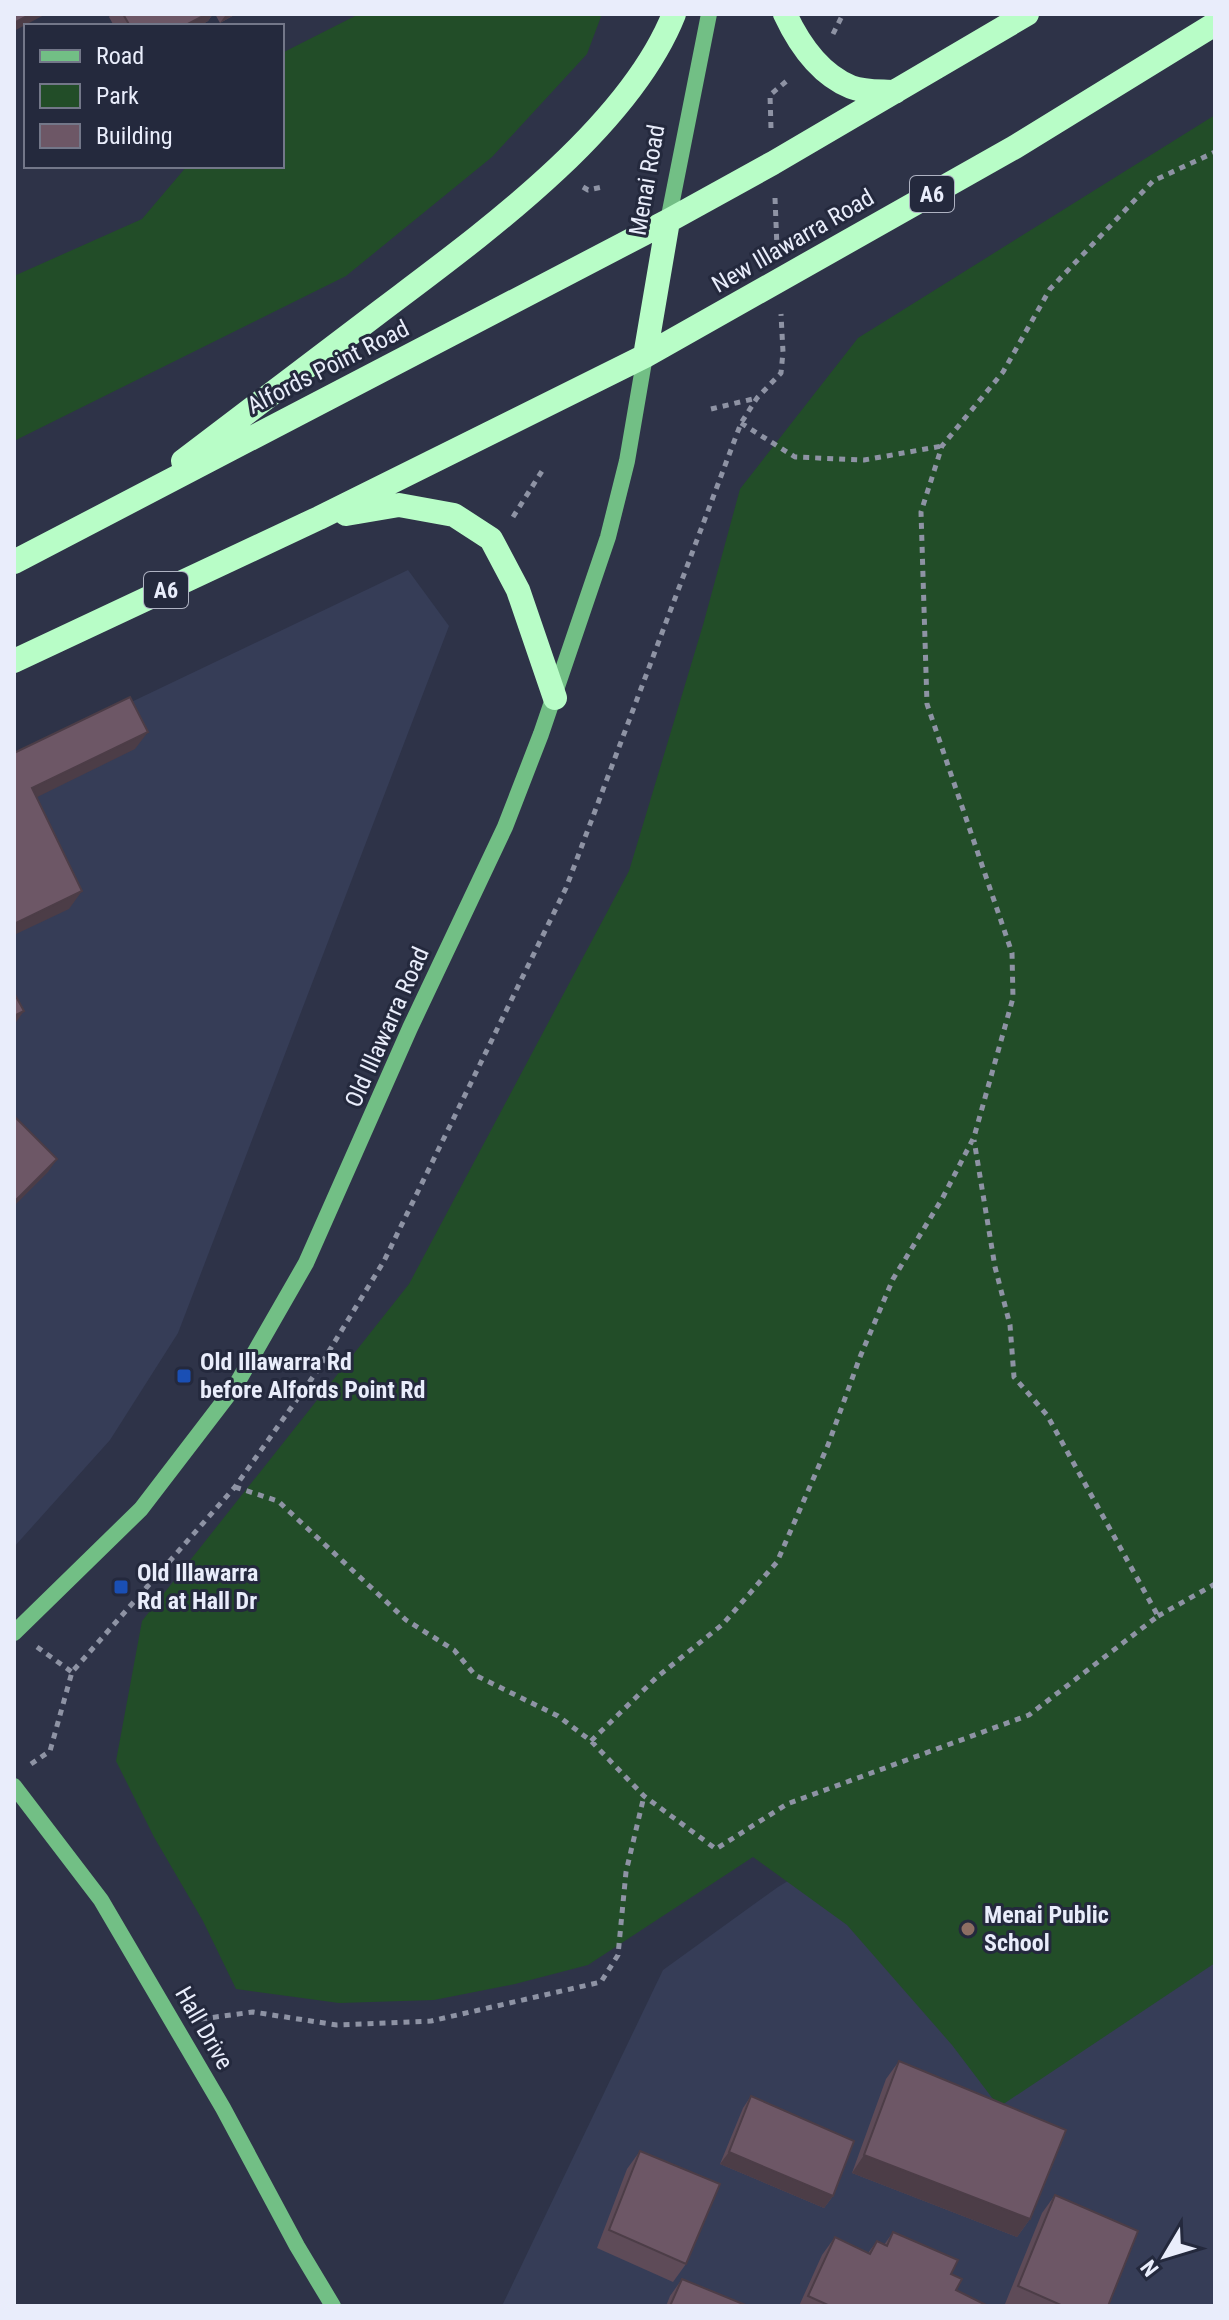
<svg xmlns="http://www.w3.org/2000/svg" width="1229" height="2320" font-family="'Roboto Condensed',sans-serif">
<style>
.built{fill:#363d57}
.green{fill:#224d28}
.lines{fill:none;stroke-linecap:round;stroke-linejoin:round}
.path{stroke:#8e93a4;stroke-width:5;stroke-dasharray:6 6;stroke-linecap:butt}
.secondary{stroke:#72bf85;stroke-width:16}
.highway{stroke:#b8fdc7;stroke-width:24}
.wall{fill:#5e4b58}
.shaded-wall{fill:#4c3d47}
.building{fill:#6d5766;stroke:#4c3d47;stroke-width:2}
.transit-dot{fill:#1a4fb4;stroke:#24293d;stroke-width:3}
.education-dot{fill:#8d6e63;stroke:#24293d;stroke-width:3}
.labels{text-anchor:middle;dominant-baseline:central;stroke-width:6;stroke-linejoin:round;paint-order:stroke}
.shield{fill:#24293d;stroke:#aeb2c2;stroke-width:2}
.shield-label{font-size:22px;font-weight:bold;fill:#e9edfb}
.street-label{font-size:24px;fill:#e9edfb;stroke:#24293d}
.poi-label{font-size:24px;font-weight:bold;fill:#e9edfb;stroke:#24293d;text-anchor:start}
</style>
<rect width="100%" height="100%" fill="#2e3348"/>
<path class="built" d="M408 570 449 626 178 1333 110 1440 14 1547V758Z
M1215 1622V2306H502L663 1970 778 1887Z"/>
<path class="green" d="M359 14H602L587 54 492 157 346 276 14 441V276L142 219 187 166H282V53Z
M1215 115V1963L999 2107 952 2045 847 1925 753 1857 588 1965 515 1984 434 2000 339 2003 236 1989 203 1921 154 1837 116 1761 142 1621 409 1284 629 871 703 625 740 489 858 338Z"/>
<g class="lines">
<path class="path" d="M833 34 843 14
M771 128 770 95 789 79
M583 187 588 190 602 187
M775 198 777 248
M711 409 757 398
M741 423 795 457 864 460 942 446
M513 517 542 471
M235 1487 278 1501 406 1620 454 1650 475 1675 558 1716 591 1741 644 1796 716 1849 787 1804 1029 1715 1158 1616 1047 1415 1014 1377 1010 1325 995 1267 974 1140
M1158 1616 1215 1584
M37 1647 72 1672
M591 1741 657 1677 723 1624 777 1562 828 1445 860 1357 893 1279 942 1199 974 1137 1013 998 1012 953 927 704 921 512 942 446 1003 372 1050 289 1153 181 1215 152
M31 1764 50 1751 72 1672 235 1487 315 1374 384 1261 566 888 741 423 757 398 781 373 783 352 781 314
M201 2019 253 2012 337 2025 431 2021 601 1982 618 1955 626 1872 644 1796"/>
<path class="secondary" d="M668 221 709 14
M14 1633 141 1509 236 1385 306 1263 410 1028 505 827 541 734 608 537 627 461 645 356
M14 1786 101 1900 223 2108 297 2246 333 2306"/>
<path class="highway" d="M785 14C799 44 819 74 851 87 863 92 881 91 895 92
M645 356 668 221
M183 461C249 411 316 360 382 310 480 236 628 130 674 14
M346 514 399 505 454 515 491 539 518 590 555 698
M14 562 668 221 773 163 1027 14
M14 661 319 518 645 356 1015 147 1215 24"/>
</g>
<path class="wall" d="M111 14H213L208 21 199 26H114L109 17Z
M215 14H236L220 23Z
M899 2061 1030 2219 1017 2237 852 2173 886 2079Z
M751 2096 833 2196 824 2208 720 2164 743 2108Z
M640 2151 686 2264 673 2282 597 2248 627 2169Z
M1055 2195 1108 2306H1010L1005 2304 1042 2213Z
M893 2232 951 2274 956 2290 988 2306H799L822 2255 835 2237 868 2253 877 2241 884 2245Z
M682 2279 748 2306H666L670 2296Z"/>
<path class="shaded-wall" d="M31 14H46L14 31V23Z
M207 14H213L208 21 199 26H184Z
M229 14H236L220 23 225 16Z
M148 732 135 749 19 806 32 788Z
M82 891 69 909 14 935V924Z
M24 1011 14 1025V1016Z
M57 1159 48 1172 14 1206V1202Z
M729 2152 833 2196 824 2208 720 2164Z
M864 2155 1030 2219 1017 2237 852 2173Z"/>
<path class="building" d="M14 14H31L14 23Z
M123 14H207L184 26H130Z
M130 697 148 732 32 788 82 891 14 924V753Z
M14 993 24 1011 14 1016Z
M14 1116 57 1159 14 1202Z
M899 2061 1066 2130 1030 2219 864 2155Z
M751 2096 854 2141 833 2196 729 2152Z
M640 2151 720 2184 686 2264 609 2230Z
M1055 2195 1138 2231 1108 2306H1063L1018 2286Z
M893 2232 958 2260 951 2274 962 2279 956 2290 988 2306H830L808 2296 835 2237 870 2254 877 2241 887 2246Z
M682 2279 748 2306H670Z"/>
<g class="transit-dot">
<rect x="176" y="1368" width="16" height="16" rx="4"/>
<rect x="113" y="1579" width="16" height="16" rx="4"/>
</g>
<circle class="education-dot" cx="968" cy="1929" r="8"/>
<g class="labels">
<g class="shield">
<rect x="910" y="176" width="44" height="36" rx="6"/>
<rect x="144" y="572" width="44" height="36" rx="6"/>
</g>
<g class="shield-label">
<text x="932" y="194">A6</text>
<text x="166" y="590">A6</text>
</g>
<g class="street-label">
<text transform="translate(647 180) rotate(-80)">Menai Road</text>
<text transform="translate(793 241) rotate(-30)">New Illawarra Road</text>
<text transform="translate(328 367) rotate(-27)">Alfords Point Road</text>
<text transform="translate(387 1027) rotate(-66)">Old Illawarra Road</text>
<text transform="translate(204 2028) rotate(60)">Hall Drive</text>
</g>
<g class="poi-label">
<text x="200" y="1362">Old Illawarra Rd<tspan x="200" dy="28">before Alfords Point Rd</tspan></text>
<text x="137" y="1573">Old Illawarra<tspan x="137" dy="28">Rd at Hall Dr</tspan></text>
<text x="984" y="1915">Menai Public<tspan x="984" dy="28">School</tspan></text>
</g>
</g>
<rect width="1229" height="2320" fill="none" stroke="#e9edfb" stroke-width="32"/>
<rect x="24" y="24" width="260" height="144" fill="#24293d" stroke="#737789" stroke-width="2"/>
<rect x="40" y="50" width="40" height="12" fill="#72bf85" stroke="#737789" stroke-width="2"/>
<text x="96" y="64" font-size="24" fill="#e9edfb">Road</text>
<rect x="40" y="84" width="40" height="24" fill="#224d28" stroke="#737789" stroke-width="2"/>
<text x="96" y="104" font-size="24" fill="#e9edfb">Park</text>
<rect x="40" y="124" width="40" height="24" fill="#6d5766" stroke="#737789" stroke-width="2"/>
<text x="96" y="144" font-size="24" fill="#e9edfb">Building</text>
<g transform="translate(1165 2256) rotate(232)" stroke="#24293d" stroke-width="6" paint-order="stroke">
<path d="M0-6L14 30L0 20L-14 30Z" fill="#e9edfb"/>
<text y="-12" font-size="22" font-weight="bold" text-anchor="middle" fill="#e9edfb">N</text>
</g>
</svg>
